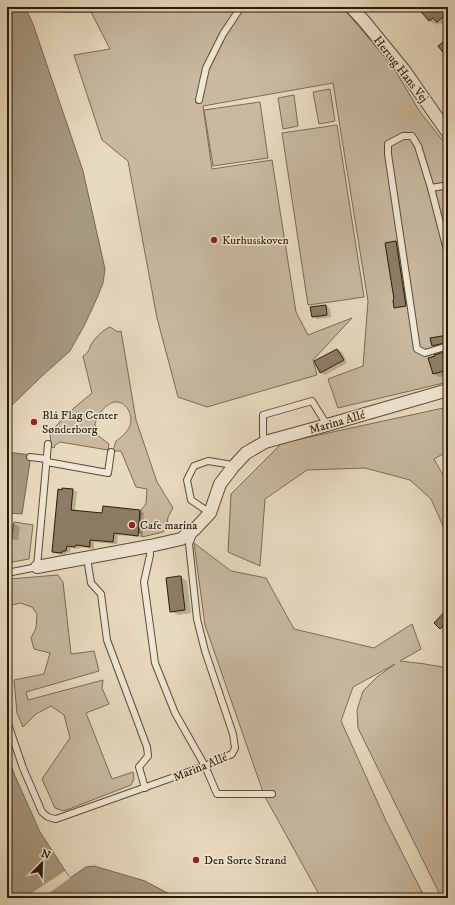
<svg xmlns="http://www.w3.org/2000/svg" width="455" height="905" font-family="'IM FELL DW Pica',serif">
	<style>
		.green { fill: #c8b9a0; stroke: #796953 }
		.water { fill: #a79880; stroke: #75654f }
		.pier { fill: #e8dabf }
		.shadow { fill: #0003 }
		.building { fill: #8d7d66; stroke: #2a1906 }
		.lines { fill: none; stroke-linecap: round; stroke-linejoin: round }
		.service-casing { stroke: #5a4934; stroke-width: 8 }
		.minor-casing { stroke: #5a4934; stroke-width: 14 }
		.service { stroke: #f0e7d5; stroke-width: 6 }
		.minor { stroke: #f0e7d5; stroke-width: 12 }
		.poi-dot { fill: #8f2418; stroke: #f0e7d5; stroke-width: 1.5 }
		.labels { text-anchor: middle; stroke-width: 3; stroke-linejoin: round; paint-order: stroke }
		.street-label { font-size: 12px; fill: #2a1906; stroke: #f0e7d5 }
		.poi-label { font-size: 12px; fill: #2a1906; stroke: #f0e7d5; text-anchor: start }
	</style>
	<rect width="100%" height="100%" fill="#e8dabf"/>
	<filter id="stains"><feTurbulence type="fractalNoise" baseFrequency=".005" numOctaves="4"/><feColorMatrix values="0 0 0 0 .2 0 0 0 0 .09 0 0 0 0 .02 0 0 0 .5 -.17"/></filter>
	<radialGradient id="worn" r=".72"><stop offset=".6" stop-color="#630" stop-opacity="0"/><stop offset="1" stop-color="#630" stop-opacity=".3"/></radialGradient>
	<!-- green -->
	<g class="green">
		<polygon points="59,7 342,7 392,65 420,112 448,147 448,382 338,408 328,379 363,366 368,301 333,83 203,106 212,169 272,160 296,312 308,335 352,318 313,360 317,375 207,407 178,397 157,318 128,161 102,140 74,55 110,49 91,12 62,12"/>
		<polygon points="330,89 335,121 319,124 313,92"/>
		<polygon points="294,95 298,126 283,129 278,98"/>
		<polygon points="260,102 268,158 213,166 204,110"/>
		<polygon points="337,125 364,297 337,301 308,305 282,133"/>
		<path d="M110,327L118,332L121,331L136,420L157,482L173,508L168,517L166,529L163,532L142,537V533L139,532L141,510L146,504L147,489L136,487L121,451H113L116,441C121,438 126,433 129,428C134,419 129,404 118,402C108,400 96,416 95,425C95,428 96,431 96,434L109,444L108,450L60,442L55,445L54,448L51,447L50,432L74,408L92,393L83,356C89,353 89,348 92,343C96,337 103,330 110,327Z"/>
		<polygon points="448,407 448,451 434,459 448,484 448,537 431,499 410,480 365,468 307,470 265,499 260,566 228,552 231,494 282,443"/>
		<polygon points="14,522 33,525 29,559 7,563 7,543 11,543"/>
		<polygon points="194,543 231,571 266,578 294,629 374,648 412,624 421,649 400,661 425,664 448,668 448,898 444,898 441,897 358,728 357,710 363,691 377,677 395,664 353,687 341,721 386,821 425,898 321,898 264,795 205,625"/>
		<polygon points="58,575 63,582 71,654 94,651 99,671 26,692 28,700 103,680 102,688 109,704 86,713 112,779 133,772 134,779 131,785 64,811 55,808 42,779 70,738 64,715 51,706 36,714 23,727 17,713 14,680 44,674 50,653 34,649 31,638 36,628 37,614 32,607 20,603 12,605 7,610 7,583 10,579"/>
	</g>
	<!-- water -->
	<g class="water">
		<polygon points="7,7 25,7 33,24 83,171 105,269 103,283 97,298 85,324 70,351 42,376 7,410"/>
		<polygon points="7,452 31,455 22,514 7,513"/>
		<polygon points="7,754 15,776 40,832 70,878 86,867 94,866 145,881 177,898 7,898"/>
	</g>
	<!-- pier -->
	<polygon class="pier" points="65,871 70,878 42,898 24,898"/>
	<!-- shadow -->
	<g class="shadow">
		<polygon points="418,7 448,7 445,11 448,15 448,23 446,26 440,23 437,25 430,21"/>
		<polygon points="396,242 398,243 407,306 397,308 395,307 395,300 386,244"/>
		<polygon points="326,306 330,308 331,317 317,319 313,316"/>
		<polygon points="446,335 448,335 448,346 439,349 433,345 446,336"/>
		<polygon points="337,350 342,352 347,363 325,375 321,373 315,362"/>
		<polygon points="448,352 448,375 440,377 434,374 430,358"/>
		<polygon points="73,490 77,492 75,511 103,514 104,507 140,511 144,513 142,537 118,535 117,544 94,542 94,549 80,547 79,549 71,548 70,553 67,552 66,555 57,554 53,552"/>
		<polygon points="7,523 13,523 20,527 18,540 8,539 7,547"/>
		<polygon points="181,577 187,581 191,613 178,615 171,611"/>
		<polygon points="448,611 448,627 445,630 441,628"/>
	</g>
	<!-- building -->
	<g class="building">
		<polygon points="417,7 445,7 441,11 445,15 437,22 433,18 429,21"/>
		<polygon points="448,38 448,59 438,46"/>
		<polygon points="396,241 406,306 394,308 393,300 394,299 385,243"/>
		<polygon points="326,305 327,315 312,317 310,307"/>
		<polygon points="448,335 448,342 432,346 430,338"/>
		<polygon points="337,349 344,360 320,373 314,361"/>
		<polygon points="448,351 448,370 433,374 428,358 435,356 434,355"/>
		<polygon points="62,488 73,489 71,510 102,513 103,506 140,510 138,536 114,533 113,542 90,540 90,547 76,545 75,547 67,546 66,551 62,551 62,553 52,552 58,489 62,490"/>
		<polygon points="179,576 181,576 185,610 170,612 166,578"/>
		<polygon points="448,608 448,621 440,629 434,623"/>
	</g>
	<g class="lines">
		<!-- service casing -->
		<g class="service-casing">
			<g id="service">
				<polyline points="199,100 206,68 223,34 241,7"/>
				<polyline points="431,188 443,186 448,189"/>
				<polyline points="448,254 431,188 418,146 412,136 403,136 388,144 388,154 417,349 425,353 448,346"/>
				<polyline points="265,442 263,435 263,415 312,401 327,425"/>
				<polyline points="30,457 47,459"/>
				<polyline points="47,462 108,473 111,452"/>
				<polyline points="210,513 191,500 187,480 194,466 208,461 227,464 233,467"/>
				<polyline points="150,546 150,555 144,582 155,663 175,713 205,766 217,794 272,794"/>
				<polyline points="87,558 91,583 101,594 107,640 147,747 148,756 139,767 145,788"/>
				<polyline points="7,573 37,567 48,444"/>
				<path d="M7,721L23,768L42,812C47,817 49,818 56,819L205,766L232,754L235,748L233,734L205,651L197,619L189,544L194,532"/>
			</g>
		</g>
		<!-- minor casing -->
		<g class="minor-casing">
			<g id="minor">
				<polyline points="351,7 364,21 404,70 448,133"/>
				<polyline points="37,567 150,546 181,539 195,529 210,513 220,484 233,467 246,453 265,442 327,425 448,390"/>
			</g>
		</g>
		<!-- service -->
		<use href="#service" class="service"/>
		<!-- minor -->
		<use href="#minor" class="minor"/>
	</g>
	<!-- markers -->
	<g class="poi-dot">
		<circle cx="214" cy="240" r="4"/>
		<circle cx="34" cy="422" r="4"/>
		<circle cx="132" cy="525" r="4"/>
		<circle cx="196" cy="860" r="4"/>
	</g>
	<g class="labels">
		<!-- street labels -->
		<g class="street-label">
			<text transform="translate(401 69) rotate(52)" y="4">Hertug Hans Vej</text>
			<text transform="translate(337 422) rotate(-16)" y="4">Marina Allé</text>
			<text transform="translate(200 767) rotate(-22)" y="4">Marina Allé</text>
		</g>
		<!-- poi labels -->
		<g class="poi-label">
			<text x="222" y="244">Kurhusskoven</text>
			<text x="42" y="419">Blå Flag Center<tspan x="42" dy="14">Sønderborg</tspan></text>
			<text x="140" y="529">Cafe marina</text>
			<text x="204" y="864">Den Sorte Strand</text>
		</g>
	</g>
	<!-- margin -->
	<rect width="455" height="905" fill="none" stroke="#e8dabf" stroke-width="24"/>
	<rect x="8" y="8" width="439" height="889" fill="none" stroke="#2a1906" stroke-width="2"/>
	<rect x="12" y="12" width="431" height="881" fill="none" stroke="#2a1906"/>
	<!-- north arrow -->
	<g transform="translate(42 863) rotate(23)" stroke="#f0e7d5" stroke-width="3" paint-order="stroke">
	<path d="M0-3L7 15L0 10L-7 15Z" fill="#2a1906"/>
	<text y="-6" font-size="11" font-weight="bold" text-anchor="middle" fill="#2a1906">N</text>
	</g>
	<rect width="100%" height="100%" filter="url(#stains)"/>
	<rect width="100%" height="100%" fill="url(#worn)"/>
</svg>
